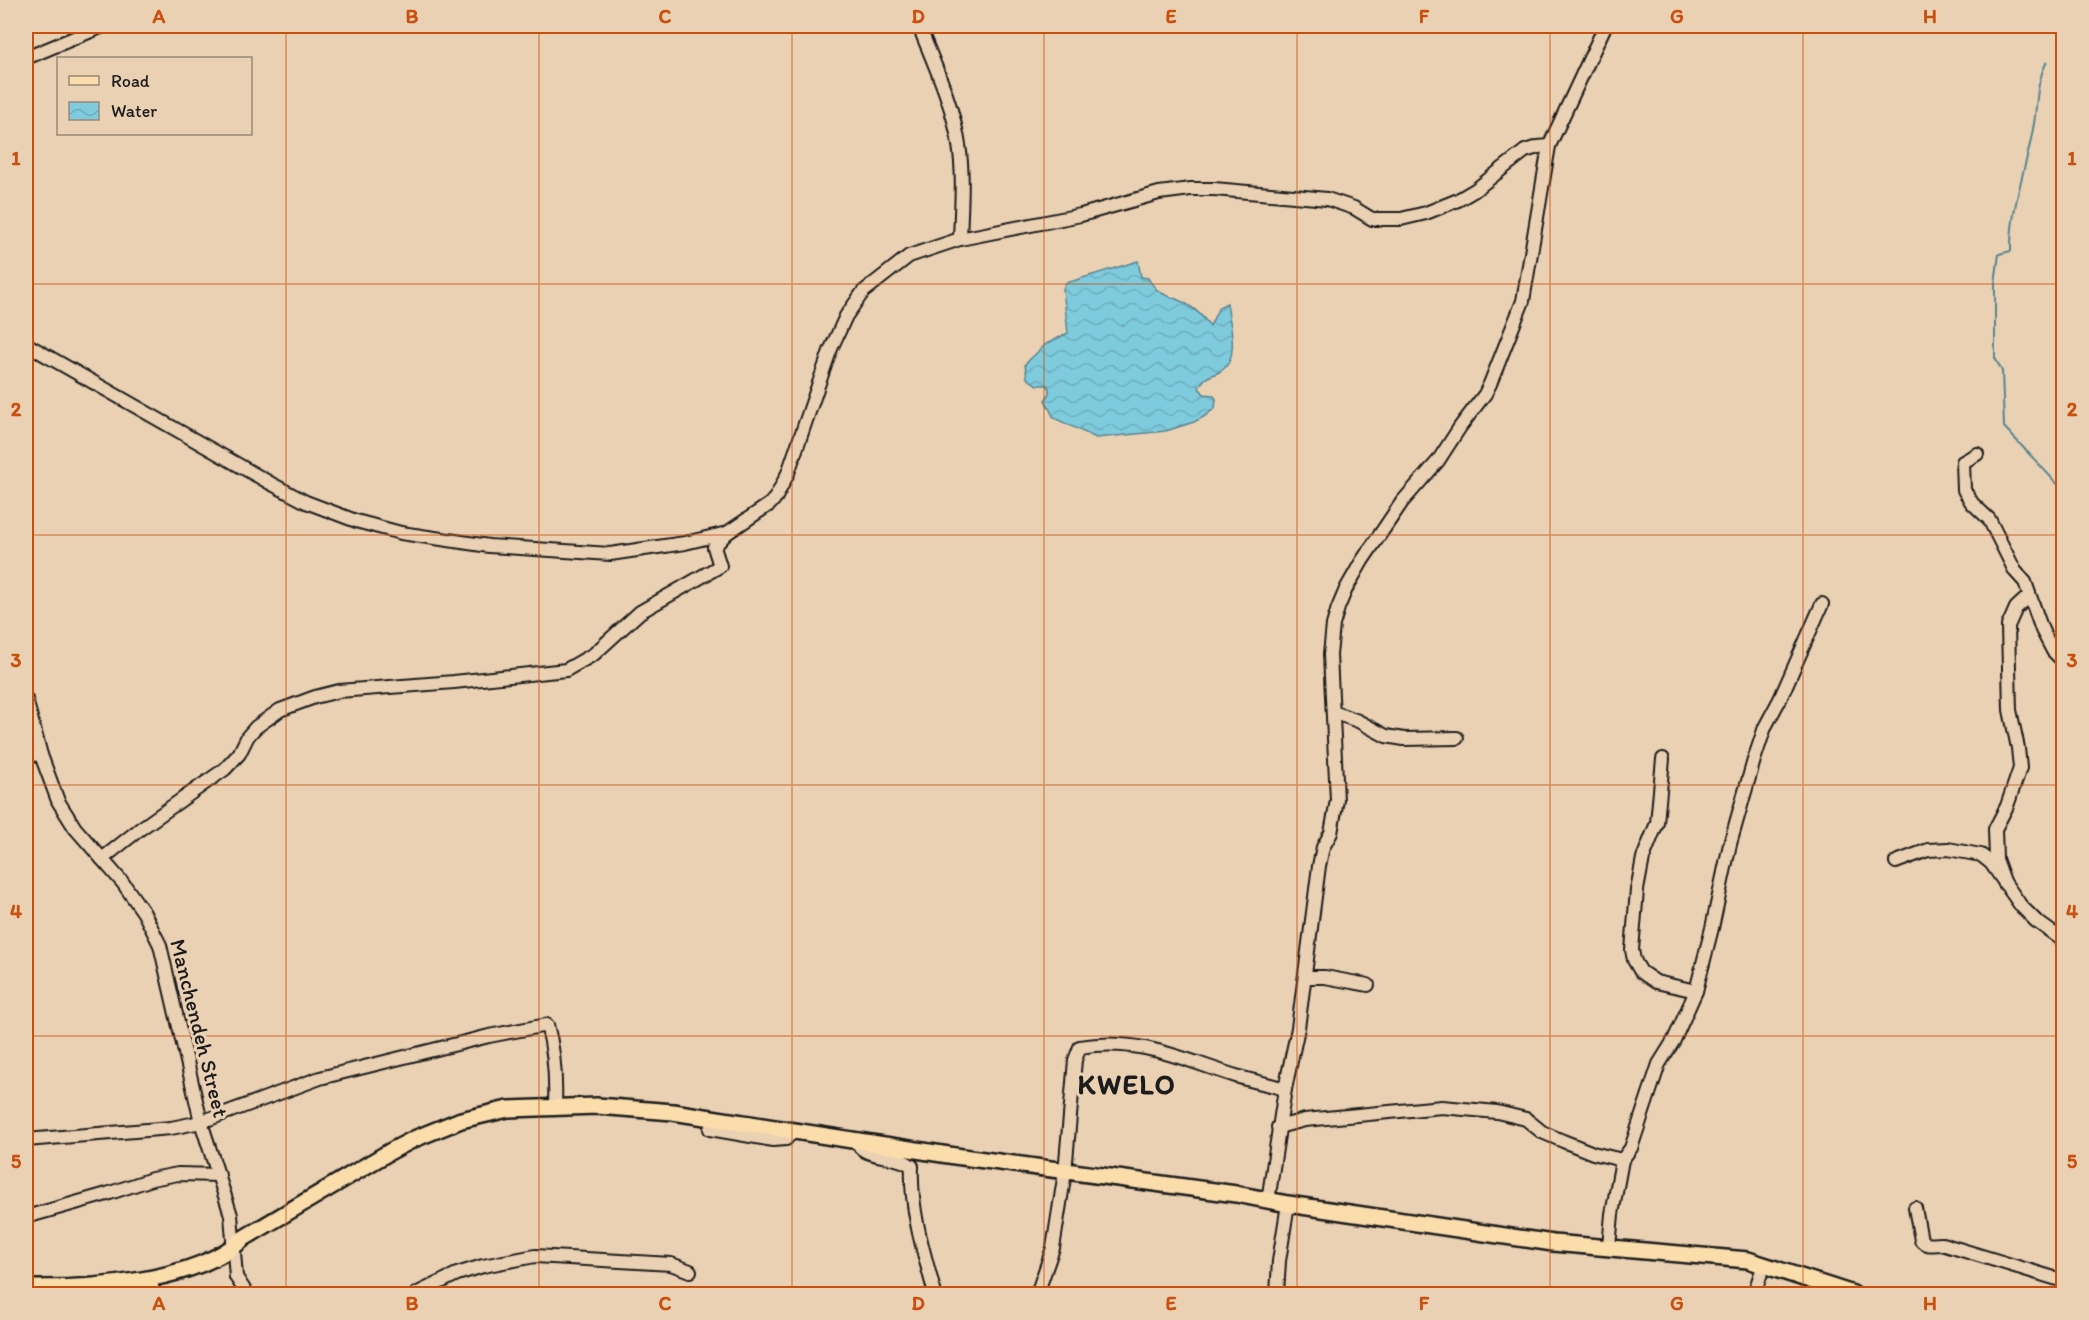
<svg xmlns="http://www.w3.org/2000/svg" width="2089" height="1320" font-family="Itim,sans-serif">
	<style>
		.water { fill: url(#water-waves); stroke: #578590; stroke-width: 1.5 }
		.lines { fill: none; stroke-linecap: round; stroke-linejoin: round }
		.stream { stroke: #578590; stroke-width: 2 }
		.minor-casing { stroke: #1c1c1c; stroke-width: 16 }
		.major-casing { stroke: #1c1c1c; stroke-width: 20 }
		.minor { stroke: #ebd1b3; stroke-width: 12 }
		.major { stroke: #fbddab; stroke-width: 15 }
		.grid { fill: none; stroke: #c9500e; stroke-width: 1.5; stroke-opacity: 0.55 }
		.labels { text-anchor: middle; stroke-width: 6; stroke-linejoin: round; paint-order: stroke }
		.street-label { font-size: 22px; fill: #1c1c1c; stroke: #ebd1b3 }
		.district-label { font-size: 28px; font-weight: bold; letter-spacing: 1.5px; fill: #1c1c1c; stroke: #ebd1b3 }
		.neatline { fill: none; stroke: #c9500e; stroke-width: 2 }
		.grid-label { font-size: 20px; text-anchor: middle; font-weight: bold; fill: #c9500e }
	</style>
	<defs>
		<pattern id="water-waves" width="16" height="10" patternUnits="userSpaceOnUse" patternTransform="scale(1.5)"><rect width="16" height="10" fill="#7ecbdd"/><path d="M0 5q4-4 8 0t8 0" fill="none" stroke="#6caebd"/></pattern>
	</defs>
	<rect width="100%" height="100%" fill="#ebd1b3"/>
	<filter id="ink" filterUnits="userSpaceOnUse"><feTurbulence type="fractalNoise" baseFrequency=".0167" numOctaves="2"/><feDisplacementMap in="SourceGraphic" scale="12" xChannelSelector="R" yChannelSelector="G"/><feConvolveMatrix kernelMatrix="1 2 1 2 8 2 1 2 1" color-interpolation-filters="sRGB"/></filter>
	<g filter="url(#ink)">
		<!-- water -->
		<path class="water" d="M1138,261L1141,277L1148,278C1160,299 1171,294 1188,305C1197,310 1204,318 1210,326L1219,307L1227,303C1229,322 1241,358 1221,371C1209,378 1206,374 1199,388L1204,394L1213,395L1216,399L1215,408L1205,416L1194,422L1166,431L1096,438L1054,418L1045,400C1049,395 1051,391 1047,385H1037L1027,378L1025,364L1046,344L1068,333L1063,289L1066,283Z"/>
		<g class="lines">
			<!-- stream -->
			<path class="stream" d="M2047,61C2035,84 2038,104 2033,129C2026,169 2010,209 2011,251L1999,254L1995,283V358L2002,371L2004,427L2064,491"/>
			<!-- minor casing -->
			<g class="minor-casing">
				<g id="minor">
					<path d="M919,26C934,64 953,104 959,145C964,176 961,208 960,239"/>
					<polyline points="26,58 103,26"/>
					<polyline points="26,344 270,483 306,502 356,521 401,533 489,546 610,554 685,543 727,533 770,504 776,497 788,473 830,351 846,316 863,292 909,256 960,239 1081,215 1159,193 1191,189 1214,189 1327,199 1354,208 1372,219 1401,219 1426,213 1458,200 1475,190 1525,151 1538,147 1549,146"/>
					<polyline points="1977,454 1963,462 1964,490 1972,503 1989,519 2015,571 2025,582 2042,630 2053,651 2064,662"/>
					<polyline points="26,699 41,755 58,801 75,828 123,883 144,913 160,945 201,1122 231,1215 236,1277 247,1294"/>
					<polyline points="1333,712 1358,721 1386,736 1404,739 1457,738"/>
					<polyline points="26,754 41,755"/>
					<polyline points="1663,759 1657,823 1643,858 1637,890 1632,950 1634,960 1641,972 1656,982 1696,991"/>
					<polyline points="102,859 140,829 225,769 239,754 248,736 256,727 280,710 315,697 339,691 454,682 566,670 594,654 640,612 720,566 714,547 727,533"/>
					<polyline points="1896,862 1928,850 1948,849 1981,855 1991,863 2021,906 2036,921 2064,941"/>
					<polyline points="2005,884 1996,859 1995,829 2007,806 2020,768 2018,748 2010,710 2008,626 2016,608 2029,596"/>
					<polyline points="1305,977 1325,977 1368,985"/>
					<polyline points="1278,1127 1305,1120 1442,1107 1497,1112 1526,1119 1542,1132 1563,1141 1593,1153 1622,1160"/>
					<polyline points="710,1129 773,1140 786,1139 793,1131"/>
					<path d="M26,1140L171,1128L201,1122L320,1078L489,1036L547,1025C555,1052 556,1078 555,1106"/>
					<path d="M859,1141L860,1147C872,1159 896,1154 912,1166C910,1210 924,1253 935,1294"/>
					<polyline points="1268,1201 1285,1089 1298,1028 1319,866 1323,847 1331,833 1337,800 1330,655 1333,625 1338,608 1346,589 1362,561 1402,502 1438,461 1460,427 1485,394 1490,384 1523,301 1549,146 1605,26"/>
					<path d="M1915,1208L1921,1240C1927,1247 1934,1244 1942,1244L2064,1281"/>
					<polyline points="26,1217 107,1194 152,1179 178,1174 219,1175"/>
					<polyline points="1609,1247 1612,1214 1622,1160 1631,1148 1659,1064 1674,1040 1696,991 1712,928 1730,844 1754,760 1765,727 1780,699 1822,604"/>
					<polyline points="416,1294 457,1274 483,1266 535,1256 671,1264 690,1271"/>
					<path d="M1037,1294L1053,1248L1065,1172L1075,1060L1080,1047C1138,1037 1182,1059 1236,1076C1252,1081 1268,1084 1285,1089"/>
					<polyline points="1277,1294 1279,1261 1288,1204"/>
					<polyline points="1754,1294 1764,1264"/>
				</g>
			</g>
			<!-- major casing -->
			<g class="major-casing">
				<g id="major">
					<path d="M26,1288C90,1289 195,1283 244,1238L391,1151L414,1139L461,1120L508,1109L597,1106L673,1112L955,1156L1236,1194L1288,1204L1553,1243L1748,1260L1853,1294"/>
					<polyline points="112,1294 151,1288"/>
				</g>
			</g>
			<!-- minor -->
			<use href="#minor" class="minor"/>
			<!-- major -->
			<use href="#major" class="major"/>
		</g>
	</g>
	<!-- grid -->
	<path class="grid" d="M286,26V1294M539,26V1294M792,26V1294M1044,26V1294M1297,26V1294M1550,26V1294M1803,26V1294M26,284H2064M26,535H2064M26,785H2064M26,1036H2064"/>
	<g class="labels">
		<!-- street labels -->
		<g class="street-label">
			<text transform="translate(200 1028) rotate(76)" y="8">Manchendeh Street</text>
		</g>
		<!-- district labels -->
		<g class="district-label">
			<text x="1127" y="1094">KWELO</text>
		</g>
	</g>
	<!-- margin -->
	<rect width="2089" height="1320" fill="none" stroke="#ebd1b3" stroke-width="66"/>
	<!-- legend -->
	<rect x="57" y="57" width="195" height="78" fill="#ebd1b3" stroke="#988977" stroke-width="1.5"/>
	<rect x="69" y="76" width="30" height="9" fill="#fbddab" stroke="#988977" stroke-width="1.5"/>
	<text x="111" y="87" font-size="18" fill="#1c1c1c">Road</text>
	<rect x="69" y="102" width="30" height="18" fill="url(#water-waves)" stroke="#988977" stroke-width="1.5"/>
	<text x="111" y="117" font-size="18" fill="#1c1c1c">Water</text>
	<rect x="33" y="33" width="2023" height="1254" class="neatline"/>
	<g class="grid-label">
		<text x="159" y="23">A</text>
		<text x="412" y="23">B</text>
		<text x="665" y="23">C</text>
		<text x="918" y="23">D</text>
		<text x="1171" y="23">E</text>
		<text x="1424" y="23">F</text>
		<text x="1677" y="23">G</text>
		<text x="1930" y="23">H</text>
		<text x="16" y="165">1</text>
		<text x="2072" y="165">1</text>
		<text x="16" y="416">2</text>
		<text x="2072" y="416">2</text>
		<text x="16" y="667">3</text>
		<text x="2072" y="667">3</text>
		<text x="16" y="918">4</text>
		<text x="2072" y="918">4</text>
		<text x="16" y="1168">5</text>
		<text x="2072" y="1168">5</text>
		<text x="159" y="1310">A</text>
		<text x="412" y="1310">B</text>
		<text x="665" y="1310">C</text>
		<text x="918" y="1310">D</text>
		<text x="1171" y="1310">E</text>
		<text x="1424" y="1310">F</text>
		<text x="1677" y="1310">G</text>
		<text x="1930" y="1310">H</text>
	</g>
</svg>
